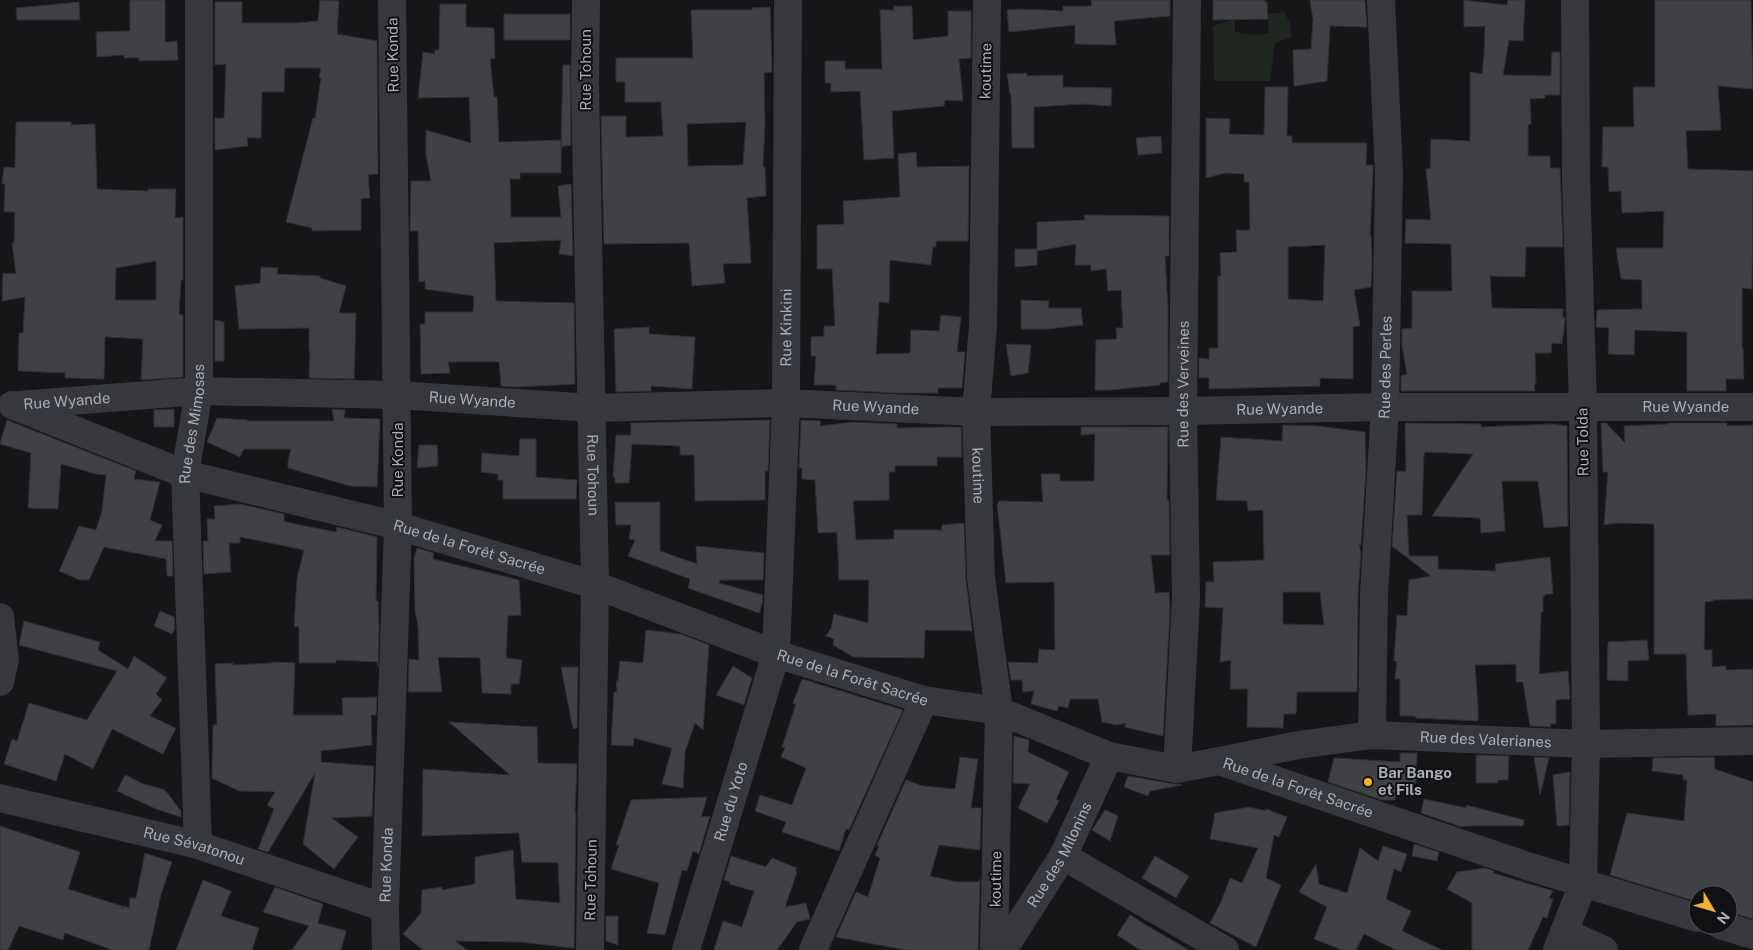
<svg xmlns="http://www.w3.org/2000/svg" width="1753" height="950" font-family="'Public Sans',sans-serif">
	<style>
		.green { fill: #1e261f }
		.building { fill: #404145; stroke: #303034; fill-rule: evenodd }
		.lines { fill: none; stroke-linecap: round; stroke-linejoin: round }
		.minor { stroke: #37383d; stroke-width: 28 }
		.poi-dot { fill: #f2b134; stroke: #111113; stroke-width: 2 }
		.labels { text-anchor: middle; stroke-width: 4; stroke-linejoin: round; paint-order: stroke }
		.street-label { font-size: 15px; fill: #a8adb8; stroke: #111113 }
		.poi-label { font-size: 15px; font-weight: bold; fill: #a8adb8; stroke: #111113; text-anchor: start }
	</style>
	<rect width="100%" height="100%" fill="#161618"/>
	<!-- green -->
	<polygon class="green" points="1284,12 1290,23 1292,37 1275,43 1270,81 1214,81 1213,26 1235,19 1235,32 1254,35 1269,33 1268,14"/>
	<!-- building -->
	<g class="building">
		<polygon points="130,0 165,0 165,42 177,41 178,60 139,61 139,58 124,58 124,55 97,57 96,32 130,31"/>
		<polygon points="320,0 339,1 337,34 377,41 378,174 368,175 370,198 361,199 361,230 312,231 312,228 286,222 313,118 315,119 321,78 319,77 321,68 285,68 284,92 262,92 261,138 247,138 248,146 215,150 215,118 224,118 226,64 215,65 215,2 242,2 242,23 297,23 318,21"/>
		<polygon points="1091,0 1170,0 1170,16 1114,21 1116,45 1075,44 1075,25 1009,32 1007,10 1021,9 1063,11 1063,6 1092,6"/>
		<polygon points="1213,0 1265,0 1265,2 1267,2 1268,19 1213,20"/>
		<polygon points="1310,0 1365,0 1367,27 1330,26 1327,81 1294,86 1293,50 1311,49 1313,20"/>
		<polygon points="1464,0 1507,5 1508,0 1525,0 1523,41 1509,40 1503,75 1551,76 1552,52 1560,52 1560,95 1545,95 1545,98 1530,99 1531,124 1528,125 1528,156 1550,156 1550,168 1560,168 1563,247 1526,247 1525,277 1490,276 1492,308 1563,309 1562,317 1565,317 1565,320 1562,344 1552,343 1551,353 1535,353 1536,384 1534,384 1535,391 1401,391 1401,376 1407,374 1402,346 1402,329 1412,328 1412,291 1452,291 1451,244 1405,243 1406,219 1431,220 1426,169 1430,169 1431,139 1470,141 1470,72 1482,74 1484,55 1485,26 1464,27"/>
		<polygon points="1655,0 1751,0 1753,89 1718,86 1721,130 1686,131 1688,169 1753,171 1752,289 1742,288 1742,348 1743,348 1744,379 1726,379 1726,391 1687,391 1687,332 1635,330 1634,355 1608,354 1609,328 1596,327 1597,310 1642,309 1642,280 1621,279 1616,248 1663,248 1664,211 1622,213 1621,191 1609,192 1608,167 1602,167 1603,127 1634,127 1633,87 1655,87"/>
		<polygon points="79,2 80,20 17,20 16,8"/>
		<polygon points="440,4 466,4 466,27 494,28 495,58 490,59 494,97 497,97 499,142 561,140 561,173 520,173 520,179 510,179 511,217 561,217 558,186 571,184 573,256 559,254 561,240 494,243 496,301 574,303 575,384 516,387 501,386 499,362 448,362 450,373 421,374 420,324 425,324 425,312 473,312 474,296 425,289 425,281 419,282 418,231 410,231 411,181 431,181 426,155 426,130 471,143 469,97 418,98 423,52 435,54 435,50 439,50"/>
		<polygon points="894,6 912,6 913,40 948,36 948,11 971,11 971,58 959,59 963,101 945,100 944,106 892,111 894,158 864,160 860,91 831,92 831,83 825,83 825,61 845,61 845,69 882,69 880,10 894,10"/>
		<path d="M770,7L772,72L764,73L765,123L763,167H765L766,196L747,198L751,263L723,264L725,283L692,286L689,243L604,244L601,116H626V137L663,136L661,102H625V82H616V58H693L691,10H752V8ZM746,122L743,165L688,166L687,124Z"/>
		<rect x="504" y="14" width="66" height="26"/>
		<polygon points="563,65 570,65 571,145 561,147"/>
		<polygon points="1027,73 1027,76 1063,75 1063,87 1112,88 1111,106 1082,104 1034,107 1034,148 1012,148 1011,94 1010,94 1007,74"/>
		<path d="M1265,87H1288L1287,136H1292V143H1367L1366,165H1373V170L1370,236H1371L1372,256L1371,287L1354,290L1360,326L1353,327V379L1320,378V386L1209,389V378H1199V358L1209,359V348H1218V276H1221L1220,253L1237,252L1236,230H1250L1249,182H1244V174L1225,173L1206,178V118L1230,119L1229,134L1264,135ZM1325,245L1323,301L1288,299V247Z"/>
		<path d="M16,122H71V125L95,124L97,189L148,191V189H176L175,218L183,217V280H181L179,314L183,315V377L141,380L143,339L105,337L104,379L65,378V373L18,371L19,333H23L25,297L2,301L3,273L16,274L12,243H14L15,212H4L5,184H2L4,167L15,168ZM156,261V300H115L116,268Z"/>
		<polygon points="1161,136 1162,153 1138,155 1136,138"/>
		<polygon points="916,152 917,167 969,166 968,241 936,241 936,247 933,247 931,265 890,260 889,303 879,302 876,354 910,353 911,330 939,331 941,315 961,317 957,352 965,352 962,388 938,388 938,393 897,393 836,390 836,385 814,385 816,356 811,356 811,337 824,336 824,326 835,326 832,269 817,269 817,225 844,224 843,201 900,197 898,154"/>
		<polygon points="1084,215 1169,216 1169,256 1165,256 1168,308 1168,382 1160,383 1160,385 1110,390 1095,390 1096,340 1117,339 1116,328 1123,328 1121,290 1108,291 1106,269 1091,271 1091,265 1075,265 1076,244 1037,251 1037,222 1085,220"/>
		<polygon points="1015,249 1037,249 1037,265 1015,267"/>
		<polygon points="261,267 278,268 277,274 320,276 320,278 346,286 339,313 356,313 354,379 309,378 310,351 309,351 309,328 239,329 235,286 260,283"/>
		<polygon points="1021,300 1049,301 1048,308 1081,308 1083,325 1048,329 1021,329"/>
		<polygon points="215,320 224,322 224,361 215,361"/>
		<polygon points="649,327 649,334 695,337 692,389 651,386 651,391 616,392 614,329"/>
		<polygon points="1006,344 1031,345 1028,373 1011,376"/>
		<polygon points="174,409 174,427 154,427 154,410"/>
		<polygon points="332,409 345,410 344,418 380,419 377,487 350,486 288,468 288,461 291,449 244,449 240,457 207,442 217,418 247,420 247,421 334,421"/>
		<polygon points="7,420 136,471 134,479 160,482 150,520 162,525 155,541 172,541 173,576 167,576 166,559 104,547 89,580 80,580 59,571 79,526 96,530 102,511 106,475 96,474 61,464 58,509 28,508 31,453 0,444"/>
		<polygon points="770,420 768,471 765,471 765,500 695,501 694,455 680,455 680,446 632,444 629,483 615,483 615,477 613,477 616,435 631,435 631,423"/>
		<polygon points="801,420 821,421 820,426 852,422 897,424 897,428 961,427 962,457 937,457 937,466 895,466 895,472 889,472 889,500 853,501 856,540 894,539 894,530 942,530 942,525 964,523 966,580 972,631 925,630 924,658 853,657 833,645 834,639 826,636 831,628 834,614 868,623 869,580 839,580 837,532 818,533 815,480 802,479 802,468 799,468"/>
		<polygon points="1406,423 1481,424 1481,427 1553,424 1567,426 1568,526 1544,528 1538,481 1502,481 1505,531 1481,533 1480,518 1432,516 1473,454 1425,452 1424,454 1422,515 1407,515 1409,556 1438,556 1438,569 1496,571 1495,564 1550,557 1553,594 1545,594 1545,596 1543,596 1543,612 1541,612 1539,674 1568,671 1570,699 1556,700 1556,724 1550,724 1551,727 1530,726 1523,682 1516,682 1516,664 1475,665 1478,708 1478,721 1416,718 1415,716 1400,716 1400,679 1395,679 1397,661 1394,661 1397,615 1407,616 1409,580 1431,576 1392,546 1397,471 1405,472 1406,470 1405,424"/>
		<polygon points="1601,423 1606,423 1625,443 1624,426 1668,424 1668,423 1727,423 1727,426 1753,425 1753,599 1713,600 1713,601 1705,602 1704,650 1712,650 1712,667 1726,666 1726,670 1753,669 1753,725 1716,726 1716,714 1688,715 1686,654 1654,654 1654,524 1616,523 1604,525 1608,472 1603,472"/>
		<path d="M1283,425L1317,426L1365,432L1366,470L1361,545H1359L1361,553L1358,594L1357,692H1297L1296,714H1284L1283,728L1247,727L1248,689H1230L1231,660L1220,662L1223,608L1205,607L1206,582H1214L1213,562L1264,560L1263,510L1248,511L1247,501L1216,500L1221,437L1282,441ZM1283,592H1320L1324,625L1283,624Z"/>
		<polygon points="1081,427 1168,427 1167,500 1169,501 1170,555 1151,555 1155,593 1169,592 1170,612 1163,736 1125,727 1126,723 1117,725 1102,722 1098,699 1070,699 1068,708 1059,706 1057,711 1031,704 1034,691 1023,692 1022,680 1011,680 1008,662 1038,663 1039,649 1055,650 1054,582 1006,583 997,504 998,504 999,501 1043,502 1041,474 1060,474 1060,481 1094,481 1095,434 1081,435"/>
		<polygon points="520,439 536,439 536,477 577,480 576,499 503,499 503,480 498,480 498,474 481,472 482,453 519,456"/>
		<polygon points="419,445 437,445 438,466 417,468"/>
		<polygon points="615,502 660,502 660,551 697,564 696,546 764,553 763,580 720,580 719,583 763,595 762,604 759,613 688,588 690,579 628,556 635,540 629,539 631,525 616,525"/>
		<polygon points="240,504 284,514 284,521 295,524 336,532 337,527 377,537 376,601 378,601 379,627 378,667 377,662 336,660 336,663 299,663 299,627 294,626 297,578 304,550 240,537 240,543 229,543 231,572 204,574 203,541 208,541 207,519 215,519 214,506"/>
		<polygon points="417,548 434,553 433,559 519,580 521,615 508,616 506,658 522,660 519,684 511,684 511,694 482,693 480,658 438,657 442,692 408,692 409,659 419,660 418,626 415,611 414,558"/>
		<polygon points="160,611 174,617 175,628 172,634 154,626"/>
		<polygon points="24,621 100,642 98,650 128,669 134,656 167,678 156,694 162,700 150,716 176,728 163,754 112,729 93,769 65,754 56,781 4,764 12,739 17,741 29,703 87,720 117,671 19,645"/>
		<polygon points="646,630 681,634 709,645 703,730 695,723 685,752 683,788 662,784 672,748 634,738 633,746 611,745 614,692 617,692 616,681 618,681 620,661 643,663"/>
		<polygon points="1647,640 1649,660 1628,661 1628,681 1607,680 1608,642"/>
		<polygon points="272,662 295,663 293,715 343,715 342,698 377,697 376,715 371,715 372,745 321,751 321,762 374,766 372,816 332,818 358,837 334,869 303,844 315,773 268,852 258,849 274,809 267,805 275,792 239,791 212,778 213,725 217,725 215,664 233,663 233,665 272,663"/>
		<polygon points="733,666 752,678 744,705 716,695"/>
		<polygon points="561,667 578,667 577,728 573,729"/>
		<polygon points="802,679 903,710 849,830 846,829 839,851 782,832 786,822 755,811 760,795 792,805 806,768 781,757 785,748 782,747 796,704 793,703"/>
		<polygon points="449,722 537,727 538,763 577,764 575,813 576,813 574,948 519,942 455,941 467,950 423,950 403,934 421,913 422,890 442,887 442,890 475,884 475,857 513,850 516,899 560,903 558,863 522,862 519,833 422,836 423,769 510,775"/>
		<polygon points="1014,736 1029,740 1028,752 1069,772 1056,799 1059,801 1047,823 1018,808 1030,784 1013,783"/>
		<polygon points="1400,753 1417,753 1416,783 1397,783 1395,800 1382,800 1328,782 1334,758 1400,762"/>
		<polygon points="1476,755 1509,756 1508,780 1498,780 1498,783 1476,783"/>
		<polygon points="960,757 978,759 971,808 981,808 980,850 939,845 930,876 957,882 978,882 980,879 978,950 906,950 836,937 856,892 868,897 880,858 875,855 879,846 877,845 906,780 922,786 955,789"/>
		<polygon points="1534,757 1549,758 1540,795"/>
		<polygon points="1714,757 1715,769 1753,782 1753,919 1728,911 1728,895 1698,895 1698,902 1610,875 1627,813 1684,821 1687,780 1683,780 1683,775 1652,771 1653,758"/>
		<polygon points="1570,772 1569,825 1557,826 1553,775"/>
		<polygon points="125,775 144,784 165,790 181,811 181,817 156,809 117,791"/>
		<polygon points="1128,776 1174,784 1182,785 1150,791 1148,796 1124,787"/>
		<polygon points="707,797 701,817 710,816 699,854 693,851 687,871 682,870 665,935 647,933 659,883 611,869 619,845 616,845 631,800"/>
		<polygon points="1424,799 1466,808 1466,805 1524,820 1523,826 1463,826 1462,827 1421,813"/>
		<polygon points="1249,807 1266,811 1266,809 1287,817 1279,837 1274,835 1266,878 1281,885 1256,947 1210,923 1221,902 1230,878 1242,883 1258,848 1210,839 1215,813"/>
		<polygon points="1105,810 1118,816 1110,841 1092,830"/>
		<polygon points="0,826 80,852 68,889 122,906 122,909 123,906 129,908 130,898 136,898 145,853 172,862 161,894 149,950 110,950 110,949 65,933 63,940 19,926 8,950 0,950"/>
		<polygon points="1414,844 1439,852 1437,861 1412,856"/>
		<polygon points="1383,846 1407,854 1401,872 1394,869 1386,899 1411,911 1402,931 1442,950 1396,950 1364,934 1356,950 1342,950 1314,939 1327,907 1299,892 1316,864 1319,884 1347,893 1360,848 1378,861"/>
		<polygon points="731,856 766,867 772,858 797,868 795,871 797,872 785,907 806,903 810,919 797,922 777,950 714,950 723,921 742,927 754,891 729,884 730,882 724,880"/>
		<polygon points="1155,856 1189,876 1176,898 1142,878"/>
		<polygon points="1485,868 1494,871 1493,873 1553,891 1549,898 1553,899 1547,918 1543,917 1528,950 1472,950 1472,903 1447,889 1457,872"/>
		<polygon points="203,880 231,891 221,916 259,928 252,950 176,950"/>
		<polygon points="275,887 323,904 318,923 346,931 341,950 292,950 309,926 263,912"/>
		<polygon points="1130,915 1151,928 1189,950 1140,950 1117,935"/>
		<polygon points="606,916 618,916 618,945 606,941"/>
	</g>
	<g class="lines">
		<!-- minor -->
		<g class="minor">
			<path id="s1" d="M586,0L585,84L595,585L590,950"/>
			<path id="s2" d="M987,0L983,325L976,412L981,578L999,711L994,950"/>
			<path id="s3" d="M12,405L185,474L398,526L595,585L776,654L924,700L999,711L1109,756L1177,769L1219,761L1527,866L1698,918"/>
			<path id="s4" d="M19,405L199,391L397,395L592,408L786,403L976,412L1183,411L1385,407H1753"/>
			<polyline points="0,617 5,660 0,682"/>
			<path id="s5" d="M1372,735L1374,594L1385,407L1389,174L1381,0"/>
			<path id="s6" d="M1220,761L1298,745L1372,735L1586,744L1753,741"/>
			<path id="s7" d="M1177,769L1186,599L1183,411L1187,0"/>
			<path id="s8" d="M0,798L198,845L385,908"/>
			<path id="s9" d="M198,845L185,474L199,391V0"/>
			<polyline points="1063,856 1225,950"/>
			<polyline points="1720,925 1753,935"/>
			<polyline points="1564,932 1604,950"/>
			<path id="s10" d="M386,950L385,908L398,526L392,0"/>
			<path id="s11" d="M686,950L776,654L786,403L788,0"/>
			<polyline points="813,950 924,700"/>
			<path id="s12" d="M1003,950L1063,856L1109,756"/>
			<polyline points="1557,950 1583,884 1586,744 1583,406 1576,176 1575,0"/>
		</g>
	</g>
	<!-- markers -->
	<circle class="poi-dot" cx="1368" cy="782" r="5"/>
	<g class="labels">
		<!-- street labels -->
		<g class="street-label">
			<text transform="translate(393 55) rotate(-91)" y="5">Rue Konda</text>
			<text transform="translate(586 70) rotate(-90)" y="5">Rue Tohoun</text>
			<text transform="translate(986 71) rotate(-89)" y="5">koutime</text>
			<text dy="5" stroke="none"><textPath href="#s11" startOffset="636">Rue Kinkini</textPath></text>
			<text dy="5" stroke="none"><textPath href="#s5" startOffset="368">Rue des Perles</textPath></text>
			<text dy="5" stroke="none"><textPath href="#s7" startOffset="385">Rue des Verveines</textPath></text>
			<text dy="5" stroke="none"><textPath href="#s4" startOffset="454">Rue Wyande</textPath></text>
			<text dy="5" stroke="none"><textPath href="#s4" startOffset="48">Rue Wyande</textPath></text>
			<text dy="5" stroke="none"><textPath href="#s4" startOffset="1668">Rue Wyande</textPath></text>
			<text dy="5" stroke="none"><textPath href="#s4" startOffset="858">Rue Wyande</textPath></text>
			<text dy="5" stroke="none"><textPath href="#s4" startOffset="1262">Rue Wyande</textPath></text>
			<text dy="5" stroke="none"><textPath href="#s9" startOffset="422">Rue des Mimosas</textPath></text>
			<text transform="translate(1583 442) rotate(-91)" y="5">Rue Tolda</text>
			<text transform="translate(398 460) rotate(-90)" y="5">Rue Konda</text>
			<text dy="5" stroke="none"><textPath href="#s1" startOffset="475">Rue Tohoun</textPath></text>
			<text dy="5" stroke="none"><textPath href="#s2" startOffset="476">koutime</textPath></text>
			<text dy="5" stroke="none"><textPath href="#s3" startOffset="480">Rue de la Forêt Sacrée</textPath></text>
			<text dy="5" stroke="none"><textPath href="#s3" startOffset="885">Rue de la Forêt Sacrée</textPath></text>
			<text dy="5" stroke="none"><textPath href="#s6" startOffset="268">Rue des Valerianes</textPath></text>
			<text dy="5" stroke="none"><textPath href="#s3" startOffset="1350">Rue de la Forêt Sacrée</textPath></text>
			<text dy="5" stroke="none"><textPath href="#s11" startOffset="155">Rue du Yoto</textPath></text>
			<text dy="5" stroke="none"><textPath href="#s8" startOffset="200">Rue Sévatonou</textPath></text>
			<text dy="5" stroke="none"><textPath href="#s12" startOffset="111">Rue des Milonins</textPath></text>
			<text dy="5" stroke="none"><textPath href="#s10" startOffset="85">Rue Konda</textPath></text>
			<text transform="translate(996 879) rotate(-89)" y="5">koutime</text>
			<text transform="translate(591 880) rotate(-89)" y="5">Rue Tohoun</text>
		</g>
		<!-- poi labels -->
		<g class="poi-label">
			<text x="1378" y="778">Bar Bango<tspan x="1378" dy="17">et Fils</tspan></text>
		</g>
	</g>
	<!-- north arrow -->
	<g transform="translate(1713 910) rotate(128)"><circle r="24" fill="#111113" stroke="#4d4f55"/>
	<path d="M0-4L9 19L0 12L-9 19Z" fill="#f2b134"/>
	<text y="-8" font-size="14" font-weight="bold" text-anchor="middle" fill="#a8adb8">N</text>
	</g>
</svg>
